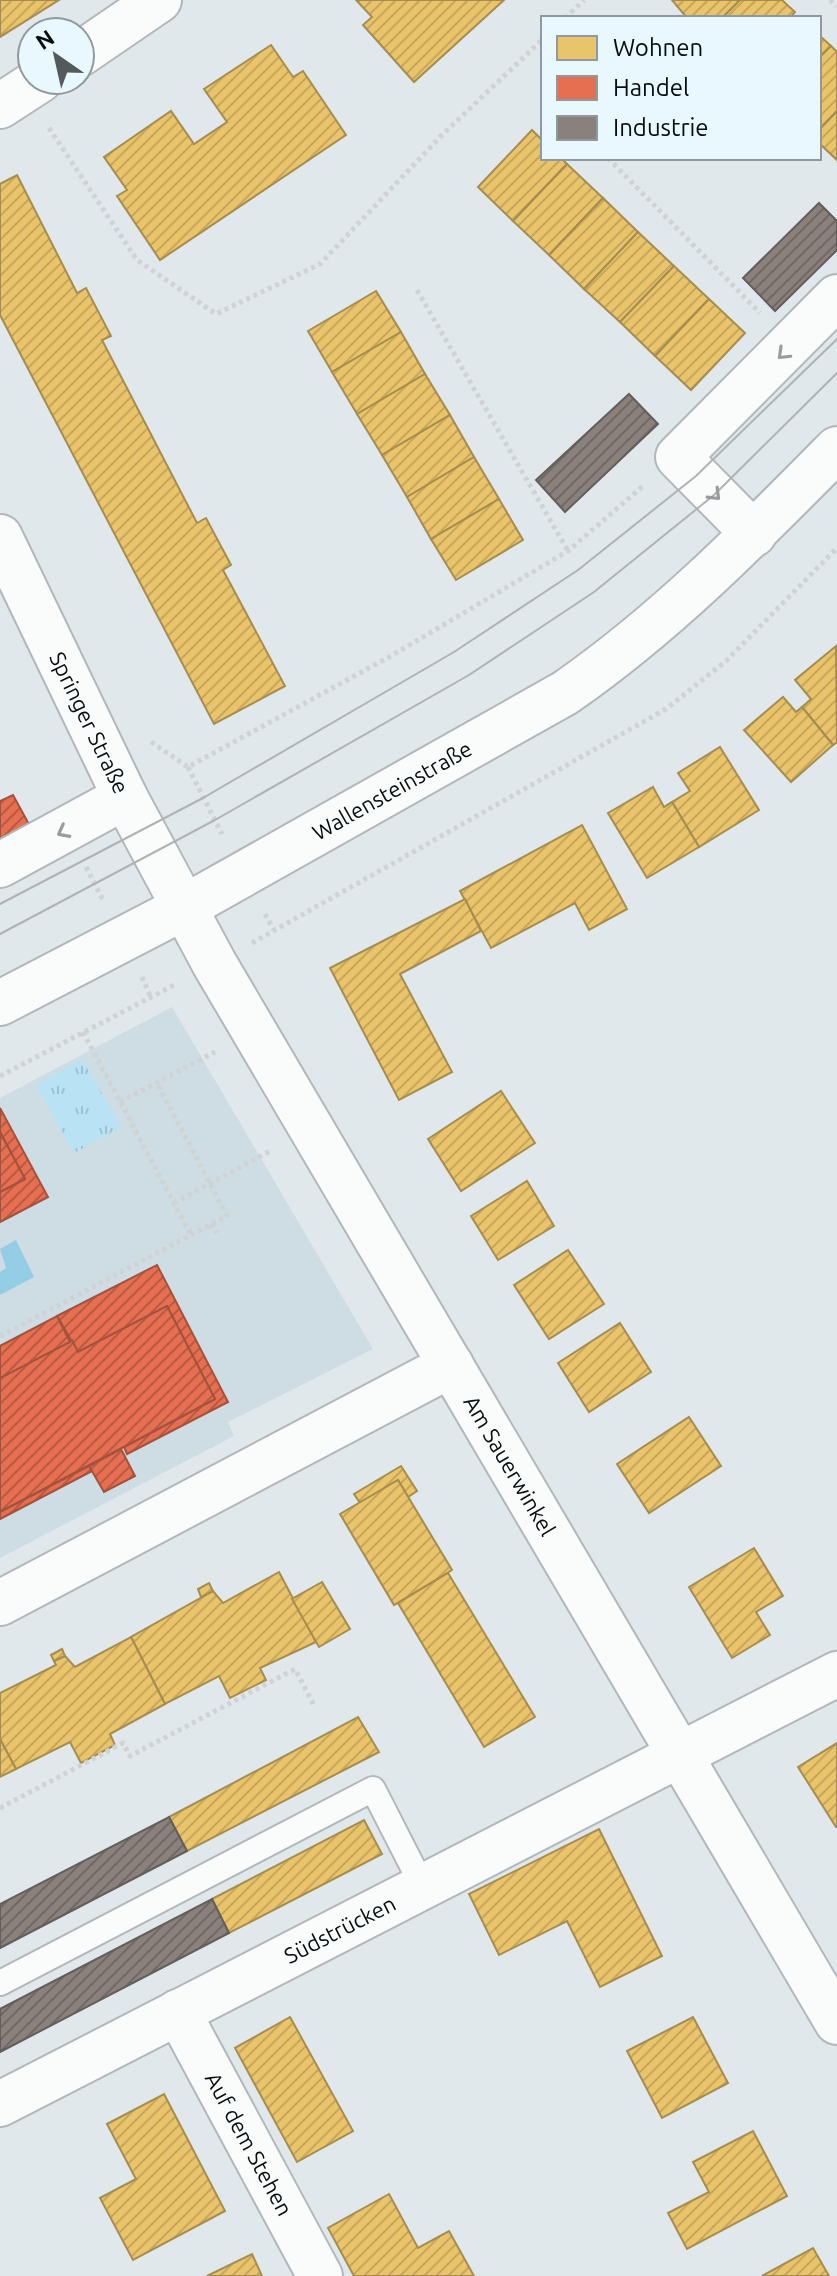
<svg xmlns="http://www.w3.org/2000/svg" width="837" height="2276" font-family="Ubuntu,sans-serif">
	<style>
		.built { fill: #cedce4 }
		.grass { fill: url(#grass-tufts) }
		.water { fill: #94cde6 }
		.homes { fill: url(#homes-hatch); stroke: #a68d4f; stroke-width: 2 }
		.shops { fill: url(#shops-hatch); stroke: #a4523d; stroke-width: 2 }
		.industry { fill: url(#industry-hatch); stroke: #635e5b; stroke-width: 2 }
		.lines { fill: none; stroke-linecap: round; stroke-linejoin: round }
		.lane-casing { stroke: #b1b7ba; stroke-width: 28 }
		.street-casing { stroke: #b1b7ba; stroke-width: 48 }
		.secondary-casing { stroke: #b1b7ba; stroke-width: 48 }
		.path { stroke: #d0d2d3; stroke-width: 5; stroke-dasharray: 4 4; stroke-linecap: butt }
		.lane { stroke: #fafcfc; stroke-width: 24 }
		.street { stroke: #fafcfc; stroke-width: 44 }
		.secondary { stroke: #fafcfc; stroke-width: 44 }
		.tram { stroke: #b0b2b4; stroke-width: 2 }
		.oneway { stroke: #999c9d }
		.labels { text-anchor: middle; stroke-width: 8; stroke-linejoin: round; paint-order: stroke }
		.street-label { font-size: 22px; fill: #080d0f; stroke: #e9f7fe }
	</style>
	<defs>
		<pattern id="grass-tufts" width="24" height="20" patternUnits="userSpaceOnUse" patternTransform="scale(2)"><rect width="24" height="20" fill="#bae2f5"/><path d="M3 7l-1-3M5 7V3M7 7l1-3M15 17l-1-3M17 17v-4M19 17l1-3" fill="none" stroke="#9ec1d1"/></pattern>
		<pattern id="homes-hatch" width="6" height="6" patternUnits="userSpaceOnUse" patternTransform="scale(2)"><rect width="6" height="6" fill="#e9c46a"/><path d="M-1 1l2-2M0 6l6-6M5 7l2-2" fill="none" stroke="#c6a75b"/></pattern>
		<pattern id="shops-hatch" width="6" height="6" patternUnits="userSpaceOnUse" patternTransform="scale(2)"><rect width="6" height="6" fill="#e76f51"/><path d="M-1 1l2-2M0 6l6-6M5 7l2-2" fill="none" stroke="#b95a42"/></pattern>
		<pattern id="industry-hatch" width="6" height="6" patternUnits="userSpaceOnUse" patternTransform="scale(2)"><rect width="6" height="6" fill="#8a817c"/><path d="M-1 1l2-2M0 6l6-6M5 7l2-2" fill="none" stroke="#6f6864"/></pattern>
	</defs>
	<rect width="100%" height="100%" fill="#e0e8ec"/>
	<!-- built -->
	<polygon class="built" points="172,1007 373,1349 228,1422 234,1436 0,1558 0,1098"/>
	<!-- grass -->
	<polygon class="grass" points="82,1059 121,1127 74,1153 36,1085"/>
	<!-- water -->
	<polygon class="water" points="16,1240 34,1277 0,1295 0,1272 6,1268 0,1249"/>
	<!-- homes -->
	<g class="homes">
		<polygon points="0,0 59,0 0,37"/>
		<polygon points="356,0 504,0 414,82 363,25 372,17"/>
		<polygon points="672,0 740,0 722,18 687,18"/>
		<polygon points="740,0 782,0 795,12 790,18 722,18"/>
		<polygon points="819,35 831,46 819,58"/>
		<polygon points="271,45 293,77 303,71 346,135 160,260 117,196 127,190 104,157 171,111 194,144 227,122 204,89"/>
		<polygon points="831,46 837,52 837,111 819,130 819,58"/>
		<polygon points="837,111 837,160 819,143 819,130"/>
		<polygon points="532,130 543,141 543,158 561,158 567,164 513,221 478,187"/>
		<polygon points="567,164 603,198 549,255 513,221"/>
		<polygon points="17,175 77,293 86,288 111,336 102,340 197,523 206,518 231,565 223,570 285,686 214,724 0,315 0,184"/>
		<polygon points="603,198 638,232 584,289 549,255"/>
		<polygon points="638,232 674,266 620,322 584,289"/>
		<polygon points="674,266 709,299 655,356 620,322"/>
		<polygon points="376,291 401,332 332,372 308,331"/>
		<polygon points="709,299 745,333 691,390 655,356"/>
		<polygon points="401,332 425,374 357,414 332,372"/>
		<polygon points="425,374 450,415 382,455 357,414"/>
		<polygon points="450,415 474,457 407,497 382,455"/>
		<polygon points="474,457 499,499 431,539 407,497"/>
		<polygon points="499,499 523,540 456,580 431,539"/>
		<polygon points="836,646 837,742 833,745 802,707 811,699 795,680"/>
		<polygon points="783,697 796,712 802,707 833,745 791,782 744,730"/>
		<polygon points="720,747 759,810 699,847 672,802 690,791 678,773"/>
		<polygon points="653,787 664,807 672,802 699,847 647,878 608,813"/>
		<polygon points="582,825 627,909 589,930 575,903 491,948 460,891"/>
		<polygon points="465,899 481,931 400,974 452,1072 399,1100 330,968"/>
		<polygon points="501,1091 535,1143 461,1191 428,1139"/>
		<polygon points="527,1181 554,1226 498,1260 471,1216"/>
		<polygon points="568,1250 604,1304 549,1339 514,1285"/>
		<polygon points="620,1323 651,1372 589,1412 558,1363"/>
		<polygon points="689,1417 721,1466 649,1513 617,1464"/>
		<polygon points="401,1466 417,1491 408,1497 398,1480 360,1503 354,1494"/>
		<polygon points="398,1480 452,1570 394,1605 340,1514"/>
		<polygon points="754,1548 783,1596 756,1612 770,1635 732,1658 689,1587"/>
		<polygon points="279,1572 316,1642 260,1668 266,1680 230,1698 219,1676 165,1704 131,1637 213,1591 223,1603"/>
		<polygon points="448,1573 535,1717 484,1747 398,1603"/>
		<polygon points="322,1582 350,1629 319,1647 292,1599"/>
		<polygon points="209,1583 213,1591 201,1597 198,1589"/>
		<polygon points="131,1637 165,1704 110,1734 115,1745 81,1763 70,1742 16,1769 0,1739 0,1693 56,1665 54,1661 65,1656 75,1667"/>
		<polygon points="62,1649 65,1656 54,1661 51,1655"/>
		<polygon points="358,1717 379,1752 187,1851 169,1817"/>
		<polygon points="0,1739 16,1769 0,1777"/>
		<polygon points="837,1743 837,1827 836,1827 798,1767"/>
		<polygon points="364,1820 382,1854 229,1933 212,1899"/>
		<polygon points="599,1829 662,1956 600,1987 567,1921 499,1955 469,1894"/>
		<polygon points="290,2017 353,2131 297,2162 235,2048"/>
		<polygon points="693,2017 728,2083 662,2118 627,2051"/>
		<polygon points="164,2094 225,2211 133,2260 100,2198 136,2179 107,2124"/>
		<polygon points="753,2131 787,2196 687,2249 668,2213 709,2192 693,2162"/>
		<polygon points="389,2194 418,2248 449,2231 474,2276 354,2276 328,2228"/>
		<polygon points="813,2248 829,2276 762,2276"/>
		<polygon points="252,2254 262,2276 207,2276"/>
	</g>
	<!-- shops -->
	<g class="shops">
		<polygon points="13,795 31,828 0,844 0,801"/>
		<polygon points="0,1108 48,1197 0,1222 0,1192 25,1179 0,1132"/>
		<polygon points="0,1132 25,1179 0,1192"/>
		<polygon points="157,1265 228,1402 127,1454 124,1447 215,1399 167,1306 78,1352 57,1316"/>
		<polygon points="167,1306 215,1399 0,1512 0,1378 72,1340 78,1352"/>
		<polygon points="57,1316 70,1342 0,1378 0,1346"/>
		<polygon points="121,1449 135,1476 104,1492 89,1466"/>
		<polygon points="89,1466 92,1471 0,1519 0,1512"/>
	</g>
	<!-- industry -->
	<g class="industry">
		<polygon points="819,203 837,221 837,250 775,311 743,278"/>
		<polygon points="629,394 658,424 565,512 536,480"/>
		<polygon points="169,1817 187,1851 0,1948 0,1904"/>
		<polygon points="212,1899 229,1933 0,2052 0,2009"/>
	</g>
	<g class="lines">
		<!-- lane casing -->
		<g class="lane-casing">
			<polyline id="lane" points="0,1983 373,1789 422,1885"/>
		</g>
		<!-- street casing -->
		<g class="street-casing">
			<g id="street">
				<polyline points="80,54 159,0"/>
				<polyline points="0,106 40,80"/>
				<polyline points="754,534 678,457 837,297"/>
				<path id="s1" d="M0,537L125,797L214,963L837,2022"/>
				<polyline points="0,865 125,797"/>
				<polyline points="0,1603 451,1365"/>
				<path id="s2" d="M178,2012L320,2276"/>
				<path id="s3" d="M0,2104L837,1674"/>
			</g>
		</g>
		<!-- secondary casing -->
		<g class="secondary-casing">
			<g id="secondary">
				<path id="s4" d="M0,1003L183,908L565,693C666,623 751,536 837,449"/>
			</g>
		</g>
		<!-- path -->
		<g class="path">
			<polyline points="830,0 837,6"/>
			<polyline points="565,18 584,0"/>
			<polyline points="49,128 137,260 216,314 320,264 441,136 543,39"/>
			<polyline points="608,158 760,313"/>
			<polyline points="417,290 568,551"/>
			<polyline points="151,742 188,767 391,656 568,551 643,486"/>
			<polyline points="188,767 222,834"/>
			<polyline points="86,867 103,900"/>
			<polyline points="265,914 274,930"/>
			<polyline points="252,943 666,709 726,661 837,548"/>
			<polyline points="142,977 151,998"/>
			<polyline points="83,1032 191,1235"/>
			<polyline points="0,1076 176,984"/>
			<polyline points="120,1102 215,1052"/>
			<polyline points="174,1203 272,1150"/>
			<polyline points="211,1224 217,1233"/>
			<polyline points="0,1336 227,1216 157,1083"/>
			<polyline points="0,1808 123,1743 130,1756 295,1669 314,1705"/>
		</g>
		<!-- lane -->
		<use href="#lane" class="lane"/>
		<!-- street -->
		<use href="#street" class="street"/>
		<!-- secondary -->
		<use href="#secondary" class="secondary"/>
		<!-- tram -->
		<g class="tram">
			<polyline points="0,904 203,798 454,652 578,570 696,476 837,339"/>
			<polyline points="0,934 215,820 469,675 594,592 714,495 837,373"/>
		</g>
	</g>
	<!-- one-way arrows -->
	<defs><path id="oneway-chevron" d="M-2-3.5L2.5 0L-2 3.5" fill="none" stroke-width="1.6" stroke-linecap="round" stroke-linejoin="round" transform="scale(2)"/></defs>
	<g class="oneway">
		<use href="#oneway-chevron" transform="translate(783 354) rotate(136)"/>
		<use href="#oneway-chevron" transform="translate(715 495) rotate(45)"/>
		<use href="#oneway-chevron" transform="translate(63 832) rotate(152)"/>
	</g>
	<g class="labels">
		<!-- street labels -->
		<g class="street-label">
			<text dy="8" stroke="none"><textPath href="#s1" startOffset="206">Springer Straße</textPath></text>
			<text dy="8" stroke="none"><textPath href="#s4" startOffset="446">Wallensteinstraße</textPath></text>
			<text dy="8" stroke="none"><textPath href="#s1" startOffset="1060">Am Sauerwinkel</textPath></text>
			<text dy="8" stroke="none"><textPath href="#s3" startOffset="382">Südstrücken</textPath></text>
			<text dy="8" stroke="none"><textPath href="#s2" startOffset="150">Auf dem Stehen</textPath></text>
		</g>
	</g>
	<!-- legend -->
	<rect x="541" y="16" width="280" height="144" fill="#e9f7fe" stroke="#8f999e" stroke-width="2"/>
	<rect x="557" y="36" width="40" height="24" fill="#e9c46a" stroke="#8f999e" stroke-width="2"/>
	<text x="613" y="56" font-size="24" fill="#080d0f">Wohnen</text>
	<rect x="557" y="76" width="40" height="24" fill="#e76f51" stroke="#8f999e" stroke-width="2"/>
	<text x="613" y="96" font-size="24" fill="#080d0f">Handel</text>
	<rect x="557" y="116" width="40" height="24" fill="#8a817c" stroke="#8f999e" stroke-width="2"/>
	<text x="613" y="136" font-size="24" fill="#080d0f">Industrie</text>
	<!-- north arrow -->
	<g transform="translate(56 56) rotate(326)"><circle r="38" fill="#e9f7fe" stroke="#8f999e" stroke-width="2"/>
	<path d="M0-6L14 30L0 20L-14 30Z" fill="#545a5c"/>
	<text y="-12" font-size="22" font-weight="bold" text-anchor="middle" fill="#080d0f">N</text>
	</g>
</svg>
